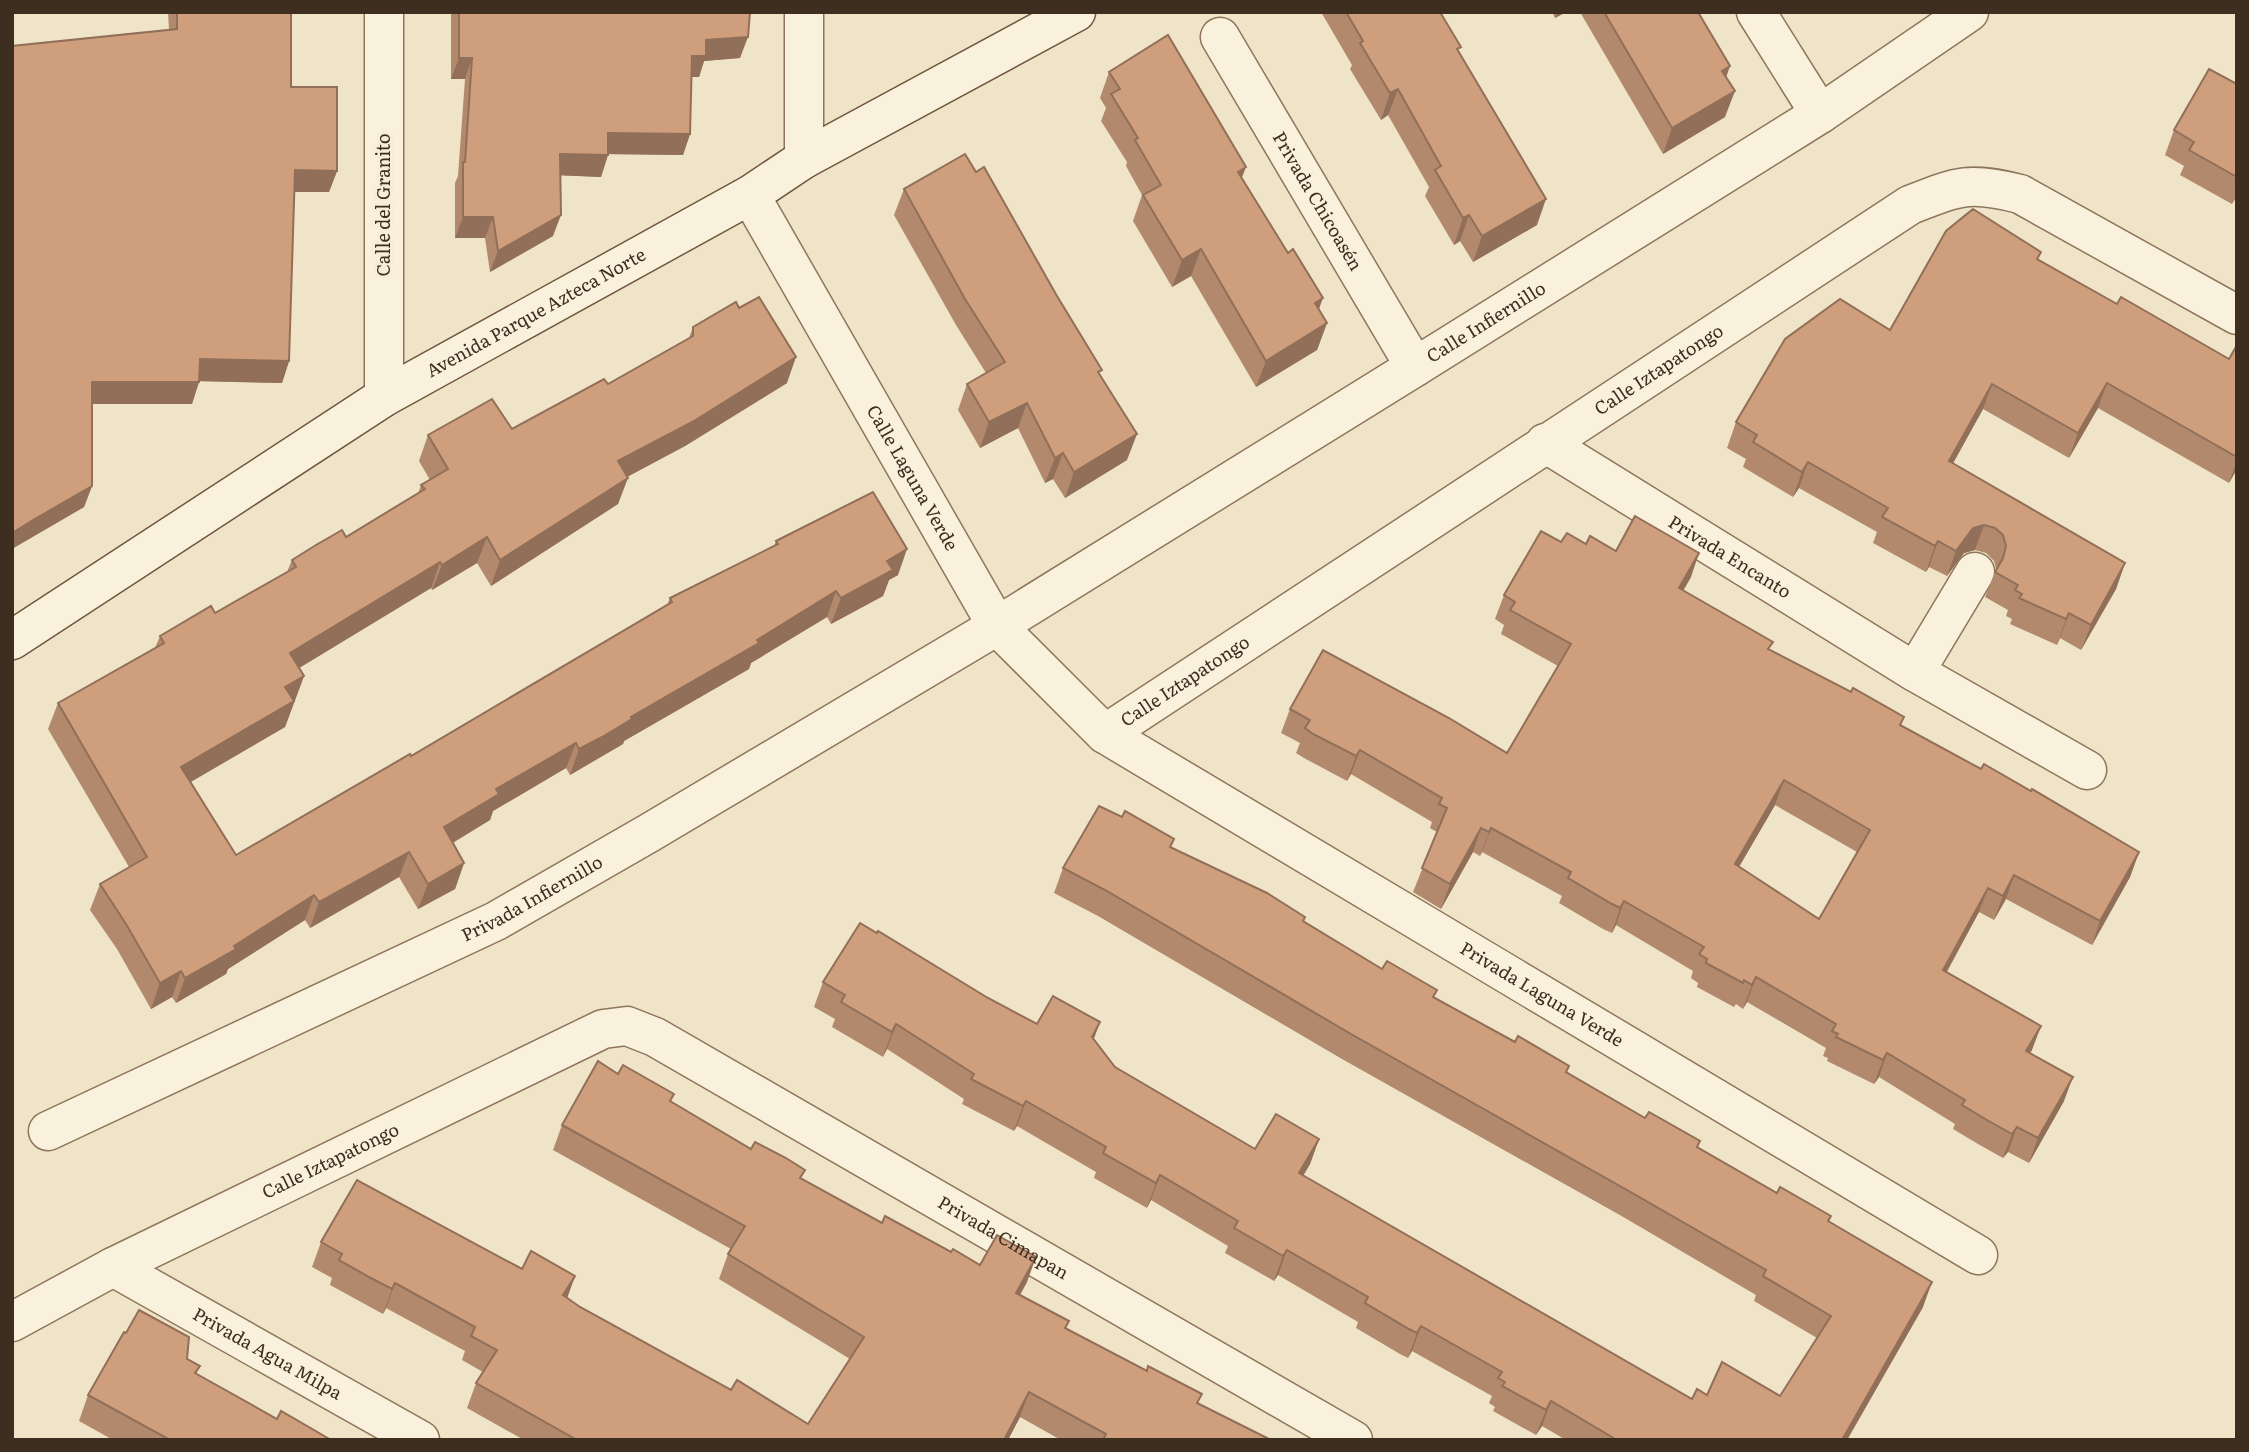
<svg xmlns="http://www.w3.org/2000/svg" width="2249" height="1452" font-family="Literata,serif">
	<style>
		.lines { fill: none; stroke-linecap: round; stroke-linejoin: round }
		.street-casing { stroke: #8d765c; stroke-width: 41 }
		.secondary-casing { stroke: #6f573f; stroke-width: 41 }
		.street { stroke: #faf1dc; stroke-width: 38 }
		.secondary { stroke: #faf1dc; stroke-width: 38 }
		.wall { fill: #b2896c; fill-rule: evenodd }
		.shaded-wall { fill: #916f58 }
		.building { fill: #cf9f7d; stroke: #916f58; stroke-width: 2; fill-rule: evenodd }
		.labels { text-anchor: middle; stroke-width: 7; stroke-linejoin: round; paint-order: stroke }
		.street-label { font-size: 18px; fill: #3d2e20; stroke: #f7eed8 }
	</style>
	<rect width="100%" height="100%" fill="#f0e4c8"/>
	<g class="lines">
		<!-- street casing -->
		<g class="street-casing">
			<g id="street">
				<polyline points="384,12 384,397"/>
				<polyline points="804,12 804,159"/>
				<polyline points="1756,12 1820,114"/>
				<path id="s1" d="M1220,37L1415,367"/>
				<path id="s2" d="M750,195L997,626L1105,734L1978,1255"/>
				<path id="s3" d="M1545,443L1915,672L2087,770"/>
				<polyline points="1915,672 1975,572"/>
				<path id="s4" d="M1105,734L1910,205C1958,186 1969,181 2020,194L2237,315"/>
				<path id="s5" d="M48,1131L496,921L649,833L997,626L1415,367L1820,114L1969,12"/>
				<path id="s6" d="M113,1267L420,1440"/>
				<path id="s7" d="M12,1322L113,1267L603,1029L627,1026L655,1037L1353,1440"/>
			</g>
		</g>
		<!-- secondary casing -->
		<g class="secondary-casing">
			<g id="secondary">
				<path id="s8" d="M12,640L384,397L750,195L804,159L1076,12"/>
			</g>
		</g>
		<!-- street -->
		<use href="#street" class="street"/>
		<!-- secondary -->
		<use href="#secondary" class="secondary"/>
	</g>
	<!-- wall -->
	<g class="wall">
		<polygon points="168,12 291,12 291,87 337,171 329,192 294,192 289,361 282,383 199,381 192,404 92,404 92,486 84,507 25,541 169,30"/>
		<polygon points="451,12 750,12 740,58 704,61 699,77 691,77 690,134 683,155 608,154 601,177 560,175 553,236 490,272 485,238 455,238 455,183 458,176 465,79 451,79"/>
		<polygon points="1321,12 1440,12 1537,225 1473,262 1460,241 1454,245 1425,196 1429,187 1388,115 1381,120 1350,69 1352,65"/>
		<polygon points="1552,12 1566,12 1555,18"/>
		<polygon points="1580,12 1698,12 1726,77 1725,117 1663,154"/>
		<polygon points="1109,72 1242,178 1327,323 1317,350 1256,387 1191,276 1172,287 1133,221 1142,195 1126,166 1127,162 1101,121 1106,108 1100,98"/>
		<polygon points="2237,84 2237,196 2232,204 2180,175 2184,166 2165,155 2174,130"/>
		<polygon points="904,189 1100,376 1127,460 1065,498 1053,479 1045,483 1018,428 980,448 958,410 967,384 986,373 956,325 894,215"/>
		<polygon points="2041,252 2038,259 2117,304 2229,359 2237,345 2237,469 2229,483 2098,408 2069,458 1983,409 1953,463 2125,563 2116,589 2081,650 2060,638 2057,645 2010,624 2012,619 2006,616 2008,610 1985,597 1996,569 1994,561 1986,553 1975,550 1964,553 1947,576 1929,567 1926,572 1873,543 1877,532 1799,488 1793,497 1743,467 1746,459 1727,448 1736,422 1890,330"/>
		<polygon points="739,308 787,383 685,446 627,477 618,504 491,586 477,563 432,590 431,588 299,668 304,676 285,727 190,782 236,855 411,756 667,605 670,598 774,546 776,541 898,575 889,580 883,596 831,624 827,617 751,663 749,669 624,741 623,744 592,762 570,775 566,768 493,811 490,820 453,843 464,863 455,889 418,909 399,877 310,928 305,920 228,969 226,974 176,1003 172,997 151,1009 117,949 90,910 100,884 129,867 48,729 58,703 155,648 160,636 215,613 287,572 292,560 346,537 418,494 421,485 430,480 419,461 428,435 512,429 608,384 689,338 693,327"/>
		<path d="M1561,542L1586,544L1616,551L1691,577L1683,591L1770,650L1901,725L1981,769L2139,852L2130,877L2092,945L2006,899L1994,920L1979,912L1947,972L2032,1050L2030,1053L2064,1101L2029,1163L2008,1152L2003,1158L1978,1144L1953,1129L1955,1124L1879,1077L1874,1084L1827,1061L1828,1058L1823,1056L1826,1048L1747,1002L1743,1009L1736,1004L1734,1007L1697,987L1698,983L1691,978L1693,971L1616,925L1612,933L1603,929L1559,903L1562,896L1482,852L1480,856L1473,852L1441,909L1413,892L1437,832L1430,828L1432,822L1351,774L1347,781L1304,758L1296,753L1300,743L1281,733L1290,709L1507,753L1558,666L1501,634L1504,625L1495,619L1504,595ZM1775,805L1857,852L1819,919L1739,867Z"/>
		<polygon points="1122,817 1174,839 1171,847 1304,921 1382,969 1567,1072 1645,1118 1698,1147 1777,1193 1831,1216 1829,1222 1923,1307 1847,1440 1566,1440 1542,1426 1536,1435 1493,1411 1495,1407 1489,1403 1492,1396 1412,1351 1408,1358 1400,1354 1356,1328 1358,1322 1278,1275 1274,1281 1225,1253 1228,1246 1151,1200 1147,1208 1094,1178 1096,1172 1017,1126 1014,1131 962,1104 964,1099 887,1049 883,1057 832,1027 835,1019 814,1007 823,982 988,998 1037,1024 1094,1040 1115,1067 1255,1149 1319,1139 1310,1164 1303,1176 1692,1399 1707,1395 1780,1396 1817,1338 1754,1301 1756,1295 1625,1218 1342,1059 1098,916 1054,893 1063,868"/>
		<polygon points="618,1074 671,1102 801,1179 882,1223 980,1265 1027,1282 1020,1295 1069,1321 1066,1329 1199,1403 1271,1440 1061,1440 1020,1417 1008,1440 524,1440 467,1408 476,1383 483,1372 462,1360 465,1351 386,1308 383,1314 330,1285 332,1278 312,1267 321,1242 575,1276 567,1298 580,1307 731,1390 808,1424 850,1359 719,1279 728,1254 731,1249 553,1150 562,1125"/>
		<polygon points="126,1333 187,1359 200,1366 196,1374 277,1419 331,1440 113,1440 79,1421 88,1395"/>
	</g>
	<!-- shaded-wall -->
	<g class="shaded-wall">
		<polygon points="1557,12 1566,12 1555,18"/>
		<polygon points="748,37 740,58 704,61 699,77 684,77 692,56 706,40"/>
		<polygon points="459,58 472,58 465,79 451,79"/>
		<polygon points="1730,66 1721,92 1722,71"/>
		<polygon points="1398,89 1388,115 1381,120 1390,93"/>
		<polygon points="1735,91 1725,117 1663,154 1672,128"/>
		<polygon points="608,133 690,134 683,155 600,154"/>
		<polygon points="560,154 608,155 601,177 552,175"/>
		<polygon points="1246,167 1236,193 1238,172"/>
		<polygon points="295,170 337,171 329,192 287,192"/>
		<polygon points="1546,199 1537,225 1473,262 1482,236"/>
		<polygon points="561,215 553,236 490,272 498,251"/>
		<polygon points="1469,215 1460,241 1454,245 1463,218"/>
		<polygon points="463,217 493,217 485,238 455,238"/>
		<polygon points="1201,249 1191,276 1172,287 1182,260"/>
		<polygon points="1323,298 1313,325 1315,303"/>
		<polygon points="1327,323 1317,350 1256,387 1266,361"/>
		<polygon points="796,357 787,383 685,446 608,487 618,461"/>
		<polygon points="200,359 289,361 282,383 192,381"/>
		<polygon points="92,382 199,382 192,404 84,404"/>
		<polygon points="2107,383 2098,408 2069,458 2078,433"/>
		<polygon points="1992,384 1983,409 1940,487 1949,461"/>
		<polygon points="1027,403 1018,428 980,448 989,422"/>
		<polygon points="1137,434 1127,460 1065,498 1074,472"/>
		<polygon points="1063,453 1053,479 1045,483 1055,458"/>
		<polygon points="2237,461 2237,469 2229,483"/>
		<polygon points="1808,462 1799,488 1793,497 1802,472"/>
		<polygon points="628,478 618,504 491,586 500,560"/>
		<polygon points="92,486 84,507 12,549 12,533 33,520"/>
		<polygon points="1984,525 1975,550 1964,553 1947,576 1956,551 1973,528"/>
		<polygon points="487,537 477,563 432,590 442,565"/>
		<polygon points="1938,541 1929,567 1926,572 1935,546"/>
		<polygon points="907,549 898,575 889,580 883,596 831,624 841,598 887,561"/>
		<polygon points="1699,553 1691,577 1670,613 1679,588"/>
		<polygon points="440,562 431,588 281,679 290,653"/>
		<polygon points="2125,563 2116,589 2081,650 2091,625"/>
		<polygon points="836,591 827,617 751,663 749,669 624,741 623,744 570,775 579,749"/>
		<polygon points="2069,613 2060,638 2057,645 2066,619"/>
		<polygon points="304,676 285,727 172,793 181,767 285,687"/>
		<polygon points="576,743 566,768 493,811 490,820 435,853 444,827 496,789"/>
		<polygon points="1360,750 1351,774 1347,781 1356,756"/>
		<polygon points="1784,780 1775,805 1726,889 1735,864"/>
		<polygon points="1481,828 1473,852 1441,909 1450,884"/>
		<polygon points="1491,828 1482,852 1480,856 1489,832"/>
		<polygon points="409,852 399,877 310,928 319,902"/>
		<polygon points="2139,852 2130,877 2092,945 2100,921"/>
		<polygon points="464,863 455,889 418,909 428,884"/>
		<polygon points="2014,875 2006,899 1994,920 2003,896"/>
		<polygon points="1988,888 1979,912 1934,994 1943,970"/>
		<polygon points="314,895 305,920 228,969 226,974 176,1003 185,978"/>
		<polygon points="1624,901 1616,925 1612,933 1620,908"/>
		<polygon points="181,971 172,997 151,1009 160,983"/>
		<polygon points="1756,977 1747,1002 1743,1009 1752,985"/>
		<polygon points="1100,1022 1091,1047 1092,1037"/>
		<polygon points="896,1024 887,1049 883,1057 892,1032"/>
		<polygon points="2041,1026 2032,1050 2017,1075 2026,1051"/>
		<polygon points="1887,1053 1879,1077 1874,1084 1883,1060"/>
		<polygon points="2073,1077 2064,1101 2029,1163 2038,1138"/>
		<polygon points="1026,1101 1017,1126 1014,1131 1023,1106"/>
		<polygon points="2017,1127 2008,1152 2003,1158 2012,1134"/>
		<polygon points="1319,1139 1310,1164 1290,1198 1299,1173"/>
		<polygon points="1160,1175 1151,1200 1147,1208 1156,1183"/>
		<polygon points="1287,1250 1278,1275 1274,1281 1283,1256"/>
		<polygon points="1036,1257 1027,1282 1007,1318 1016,1293"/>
		<polygon points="575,1276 566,1301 563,1295"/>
		<polygon points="1932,1282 1923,1307 1847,1440 1842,1440"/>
		<polygon points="395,1283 386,1308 383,1314 392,1289"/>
		<polygon points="1421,1326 1412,1351 1408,1358 1417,1333"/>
		<polygon points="1029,1392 1020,1417 1008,1440 1004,1440"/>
		<polygon points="1551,1401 1542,1426 1536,1435 1546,1410"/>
	</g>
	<!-- building -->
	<g class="building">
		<polygon points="177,12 291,12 291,87 337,87 337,171 295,170 289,361 200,359 199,382 92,382 92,486 33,520 12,533 12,46 177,29"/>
		<polygon points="459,12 750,12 748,37 706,40 706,56 692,56 690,134 608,133 608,155 560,154 561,215 498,251 493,217 463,217 463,162 465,162 472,58 459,58"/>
		<polygon points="1346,12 1440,12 1461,47 1457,49 1546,199 1482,236 1469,215 1463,218 1435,170 1441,166 1398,89 1390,93 1360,43 1363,41"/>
		<polygon points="1604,12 1698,12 1730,66 1722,71 1735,91 1672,128"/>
		<polygon points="1168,35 1246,167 1238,172 1288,253 1293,249 1323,298 1315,303 1327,323 1266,361 1201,249 1182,260 1143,195 1161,185 1135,140 1138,138 1111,94 1120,89 1109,72"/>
		<polygon points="2209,69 2237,84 2237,177 2189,150 2194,142 2174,130"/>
		<polygon points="965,154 976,172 984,167 1057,296 1102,370 1098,372 1137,434 1074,472 1063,453 1055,458 1027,403 989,422 967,384 1005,362 965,299 904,189"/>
		<polygon points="1973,209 2041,252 2037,259 2117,304 2121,297 2229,359 2237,345 2237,457 2107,383 2078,433 1992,384 1949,461 2125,563 2091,625 2069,613 2066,619 2019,598 2022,594 2015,590 2018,585 1995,572 2003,558 2006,546 2003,535 1995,528 1984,525 1973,528 1956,551 1938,541 1935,546 1882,517 1888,508 1808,462 1802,472 1753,442 1757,435 1736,422 1785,339 1840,299 1890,330 1946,231"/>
		<polygon points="759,297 796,357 694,421 618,461 628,478 500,560 487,537 442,565 440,562 290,653 304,676 285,687 294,701 181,767 236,855 410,754 411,756 672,602 670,598 778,544 776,541 873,492 907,549 887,561 893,570 841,598 836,591 757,640 759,643 631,717 632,719 602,737 579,749 576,743 496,789 499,794 444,827 464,863 428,884 409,852 319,902 314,895 234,946 236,949 185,978 181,971 160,983 126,924 100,884 147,857 58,703 164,643 160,636 211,606 215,613 296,567 292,560 316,545 342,530 346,537 425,489 421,485 448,469 428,435 492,399 512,429 604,379 608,384 693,336 693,327 736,302 739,308"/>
		<path d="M1635,516L1699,553L1679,588L1773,642L1768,649L1851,692L1853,688L1904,717L1900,725L1981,769L1984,764L2031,791L2032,789L2139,852L2100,921L2014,875L2003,896L1988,888L1943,970L2041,1026L2026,1051L2073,1077L2038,1138L2017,1127L2012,1134L1987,1120L1962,1105L1965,1100L1887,1053L1883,1060L1836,1037L1838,1034L1832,1031L1836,1024L1756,977L1752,985L1744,980L1743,983L1706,963L1707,959L1699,954L1704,947L1624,901L1620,908L1612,904L1568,878L1571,872L1491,828L1489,832L1481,828L1450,884L1422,868L1447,808L1439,804L1442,798L1360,750L1356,756L1313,734L1305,728L1310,720L1290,709L1323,650L1449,718L1507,753L1571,644L1510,610L1515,602L1504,595L1541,531L1561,542L1567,533L1586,544L1590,536L1616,551ZM1784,780L1870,830L1819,919L1735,864Z"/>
		<polygon points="1099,806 1122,817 1125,811 1174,839 1170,847 1267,893 1305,917 1303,921 1382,969 1387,961 1437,990 1433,997 1515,1042 1518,1036 1569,1066 1566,1072 1645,1118 1649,1112 1700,1141 1697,1147 1777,1193 1780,1187 1831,1216 1828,1221 1932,1282 1842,1440 1617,1440 1551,1401 1546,1410 1502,1386 1505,1382 1498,1378 1502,1372 1421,1326 1417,1333 1409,1329 1365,1303 1368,1297 1287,1250 1283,1256 1234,1228 1238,1221 1160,1175 1156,1183 1103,1153 1106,1147 1026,1101 1023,1106 971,1079 974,1074 896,1024 892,1032 841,1002 845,995 823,982 860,923 877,933 878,931 988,998 1037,1024 1053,996 1100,1022 1092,1037 1115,1067 1255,1149 1276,1114 1319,1139 1299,1173 1692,1399 1697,1389 1707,1395 1722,1362 1780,1396 1831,1316 1763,1276 1766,1270 1634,1194 1351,1034 1107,891 1063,868"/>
		<polygon points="598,1061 618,1074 623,1065 674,1094 670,1101 751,1149 755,1142 786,1158 805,1170 800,1178 882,1223 885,1216 951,1252 953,1249 980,1265 997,1235 1036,1257 1016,1293 1069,1321 1065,1328 1147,1371 1148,1366 1202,1394 1197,1403 1271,1440 1103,1440 1106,1434 1029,1392 1004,1440 577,1440 476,1383 497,1350 471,1336 475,1327 395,1283 392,1289 369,1277 339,1260 342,1254 321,1242 357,1180 522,1269 531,1251 575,1276 563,1295 580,1307 731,1390 737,1380 808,1424 864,1337 728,1254 745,1226 562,1125"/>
		<polygon points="139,1310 189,1337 187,1359 200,1366 195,1373 277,1419 281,1411 331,1440 170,1440 88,1395 124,1332 126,1333"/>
	</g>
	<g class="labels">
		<!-- street labels -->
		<g class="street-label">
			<text dy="6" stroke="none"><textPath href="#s1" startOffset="191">Privada Chicoasén</textPath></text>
			<text transform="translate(384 205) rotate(-90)" y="6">Calle del Granito</text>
			<text dy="6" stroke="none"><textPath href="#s8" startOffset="618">Avenida Parque Azteca Norte</textPath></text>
			<text dy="6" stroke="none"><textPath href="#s5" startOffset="1652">Calle Infiernillo</textPath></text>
			<text dy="6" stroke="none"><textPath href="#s4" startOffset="663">Calle Iztapatongo</textPath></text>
			<text dy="6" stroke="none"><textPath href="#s2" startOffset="326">Calle Laguna Verde</textPath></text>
			<text dy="6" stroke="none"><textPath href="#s3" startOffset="217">Privada Encanto</textPath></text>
			<text dy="6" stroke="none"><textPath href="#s4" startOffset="96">Calle Iztapatongo</textPath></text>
			<text dy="6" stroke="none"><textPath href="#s5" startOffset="537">Privada Infiernillo</textPath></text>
			<text dy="6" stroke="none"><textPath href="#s2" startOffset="1158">Privada Laguna Verde</textPath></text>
			<text dy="6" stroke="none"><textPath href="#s7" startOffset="357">Calle Iztapatongo</textPath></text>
			<text dy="6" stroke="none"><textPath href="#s7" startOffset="1116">Privada Cimapan</textPath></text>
			<text dy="6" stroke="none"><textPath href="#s6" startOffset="177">Privada Agua Milpa</textPath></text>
		</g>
	</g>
	<!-- border -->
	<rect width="2249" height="1452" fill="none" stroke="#3d2e20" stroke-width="28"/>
</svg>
